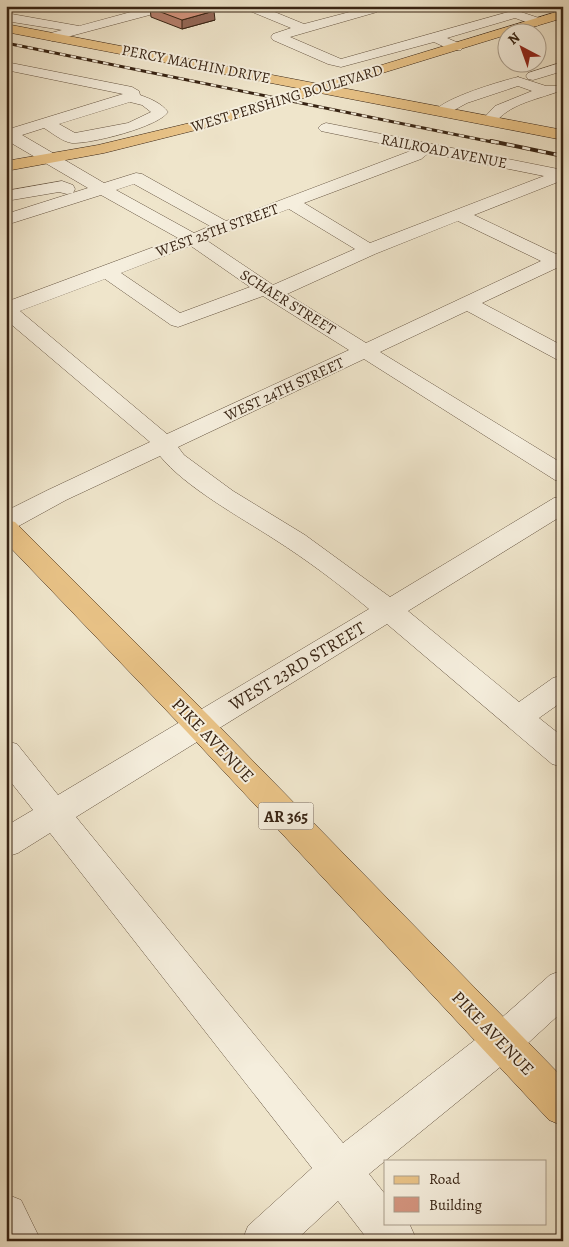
<svg xmlns="http://www.w3.org/2000/svg" width="569" height="1247" font-family="Alegreya,serif">
	<style>
		.lines { fill: none; stroke-linecap: round; stroke-linejoin: round }
		.minor-casing { stroke: #655441; stroke-width: 1 }
		.major-casing { stroke: #372313; stroke-width: 1 }
		.minor { fill: #f5eedd; fill-rule: evenodd }
		.major { fill: #e8c286; fill-rule: evenodd }
		.rail-far1-casing { stroke: #372313; stroke-width: 3 }
		.rail-casing { stroke: #372313; stroke-width: 4 }
		.rail-far1 { stroke: #f5eedd; stroke-width: 2; stroke-dasharray: 5.5; stroke-linecap: butt }
		.rail { stroke: #f5eedd; stroke-width: 2.5; stroke-dasharray: 8; stroke-linecap: butt }
		.wall { fill: #b57f6c; stroke: #372313 }
		.shaded-wall { fill: #946858; stroke: #372313 }
		.building { fill: #d3947e; stroke: #372313 }
		.labels { text-anchor: middle; stroke-width: 4; stroke-linejoin: round; paint-order: stroke }
		.far-street-label { font-size: 15px; fill: #372313; stroke: #f5eedd }
		.shield { fill: #f5eedd; stroke: #706050; stroke-width: 1 }
		.shield-label { font-size: 16px; font-weight: bold; fill: #372313 }
		.street-label { font-size: 18px; fill: #372313; stroke: #f5eedd }
	</style>
	<rect width="100%" height="100%" fill="#efe5cb"/>
	<filter id="stains"><feTurbulence type="fractalNoise" baseFrequency=".004" numOctaves="4"/><feColorMatrix values="0 0 0 0 .2 0 0 0 0 .09 0 0 0 0 .02 0 0 0 .5 -.17"/></filter>
	<radialGradient id="worn" r=".72"><stop offset=".6" stop-color="#630" stop-opacity="0"/><stop offset="1" stop-color="#630" stop-opacity=".3"/></radialGradient>
	<g class="lines">
		<!-- minor casing -->
		<g class="minor-casing">
			<g id="minor">
				<polygon points="153,6 174,6 172,9 52,41 45,37 47,34 62,30 6,21 6,13 79,26"/>
				<polygon points="243,6 260,6 304,24 361,9 359,6 377,6 379,9 377,12 290,37 341,59 515,10 542,19 543,22 537,26 515,18 447,38 461,44 463,47 461,50 451,50 434,42 341,67 328,64 273,40 271,37 273,34 291,28 245,9"/>
				<path d="M6,62L132,87L139,91L140,95C151,99 161,103 168,112C158,127 91,144 72,143C63,142 52,133 44,128L22,135L104,183L136,173L142,174L226,221L413,150L321,131L318,128L321,125L326,123L563,170V180L474,215L556,254L563,252V265L482,303L563,346V361L556,359L467,311L380,352L563,464V482L555,480L364,359L178,447L184,455L233,491L305,535L390,597L554,498L563,496V515L408,611L519,702L553,678L563,675V701L539,718L563,737V767L552,764L387,624L76,817L343,1143L489,1029L550,975L563,970V1011L515,1055L369,1174L385,1194V1223H409L417,1241H369L338,1201L295,1241H242L248,1226L312,1168L50,833L18,853L6,857V826L33,810L6,776V741L17,744L58,795L369,609C339,584 307,560 274,539C240,517 185,487 160,456L66,500L15,528L6,530V511L48,490L150,442L6,320V302L178,238L101,195L6,225V214L88,188L6,140V130L123,94L6,70ZM130,102L142,105L151,112L128,123L75,133L59,124ZM429,153L544,176L370,243L304,203L421,159ZM134,184L210,226L194,233L116,190ZM289,209L355,249L273,285L206,240ZM458,221L541,261L366,343L287,294L375,254ZM191,246L250,287L180,313L121,273ZM105,279L171,325L178,327L263,296L349,350L167,434L20,311Z"/>
				<polygon points="563,62 563,71 533,80 528,79 526,76 528,73"/>
				<path d="M518,77L546,86H557L559,89L557,92C535,100 509,104 494,124H484L481,121L495,106L532,91L518,86L467,103L447,114H437L435,111C444,98 501,81 518,77Z"/>
				<polygon points="62,181 73,185 75,189 73,193 67,194 59,192 6,201 6,191"/>
				<polygon points="6,1194 21,1200 41,1241 6,1241"/>
			</g>
		</g>
		<!-- major casing -->
		<g class="major-casing">
			<g id="major">
				<polygon points="563,10 563,18 516,32 506,32 506,35 337,87 563,130 563,140 320,93 204,128 104,153 6,171 6,161 98,145 194,122 302,89 6,32 6,24 319,84"/>
				<polygon points="6,520 15,522 210,717 563,1078 563,1126 549,1120 188,733 6,543"/>
			</g>
		</g>
		<!-- minor -->
		<use href="#minor" class="minor"/>
		<!-- major -->
		<use href="#major" class="major"/>
		<!-- rail-far1 casing -->
		<g class="rail-far1-casing">
			<polyline id="rail-far1" points="6,43 497,143"/>
		</g>
		<!-- rail casing -->
		<g class="rail-casing">
			<polyline id="rail" points="491,141 563,156"/>
		</g>
		<!-- rail-far1 -->
		<use href="#rail-far1" class="rail-far1"/>
		<!-- rail -->
		<use href="#rail" class="rail"/>
	</g>
	<!-- wall -->
	<g class="wall">
		<polygon points="124,6 145,6 133,10"/>
		<polygon points="150,8 215,20 182,29 151,17"/>
	</g>
	<!-- shaded-wall -->
	<g class="shaded-wall">
		<polygon points="132,6 145,6 133,10"/>
		<polygon points="214,11 215,20 182,29 182,20"/>
	</g>
	<!-- building -->
	<polygon class="building" points="155,6 202,6 214,11 182,20 150,8"/>
	<g class="labels">
		<!-- far-street labels -->
		<g class="far-street-label">
			<text transform="translate(196 64) rotate(11)" y="5">PERCY MACHIN DRIVE</text>
			<text transform="translate(287 98) rotate(-17)" y="5">WEST PERSHING BOULEVARD</text>
			<text transform="translate(444 151) rotate(11)" y="5">RAILROAD AVENUE</text>
			<text transform="translate(217 230) rotate(-20)" y="5">WEST 25TH STREET</text>
			<text transform="translate(288 302) rotate(32)" y="5">SCHAER STREET</text>
			<text transform="translate(284 389) rotate(-25)" y="5">WEST 24TH STREET</text>
		</g>
		<!-- shield labels -->
		<rect class="shield" x="258.5" y="802.5" width="55" height="27" rx="4"/>
		<g class="shield-label">
			<text x="286" y="822">AR 365</text>
		</g>
		<!-- street labels -->
		<g class="street-label">
			<text transform="translate(297 666) rotate(-31)" y="6">WEST 23RD STREET</text>
			<text transform="translate(213 740) rotate(46)" y="6">PIKE AVENUE</text>
			<text transform="translate(493 1033) rotate(46)" y="6">PIKE AVENUE</text>
		</g>
	</g>
	<!-- margin -->
	<rect width="569" height="1247" fill="none" stroke="#efe5cb" stroke-width="25"/>
	<rect x="8" y="8" width="554" height="1232" fill="none" stroke="#372313" stroke-width="2.5"/>
	<rect x="12" y="12" width="544" height="1222" fill="none" stroke="#372313"/>
	<!-- legend -->
	<rect x="384" y="1160" width="162" height="65" fill="#f5eedd" stroke="#a99d8c"/>
	<rect x="394" y="1176" width="25" height="8" fill="#e8c286" stroke="#a99d8c"/>
	<text x="429" y="1184" font-size="15" fill="#372313">Road</text>
	<rect x="394" y="1197" width="25" height="15" fill="#d3947e" stroke="#a99d8c"/>
	<text x="429" y="1210" font-size="15" fill="#372313">Building</text>
	<!-- north arrow -->
	<g transform="translate(522 48) rotate(319)"><circle r="24" fill="#f5eedd" stroke="#a99d8c"/>
	<path d="M0-4L9 19L0 12L-9 19Z" fill="#8f2418"/>
	<text y="-8" font-size="14" font-weight="bold" text-anchor="middle" fill="#372313">N</text>
	</g>
	<rect width="100%" height="100%" filter="url(#stains)"/>
	<rect width="100%" height="100%" fill="url(#worn)"/>
</svg>
